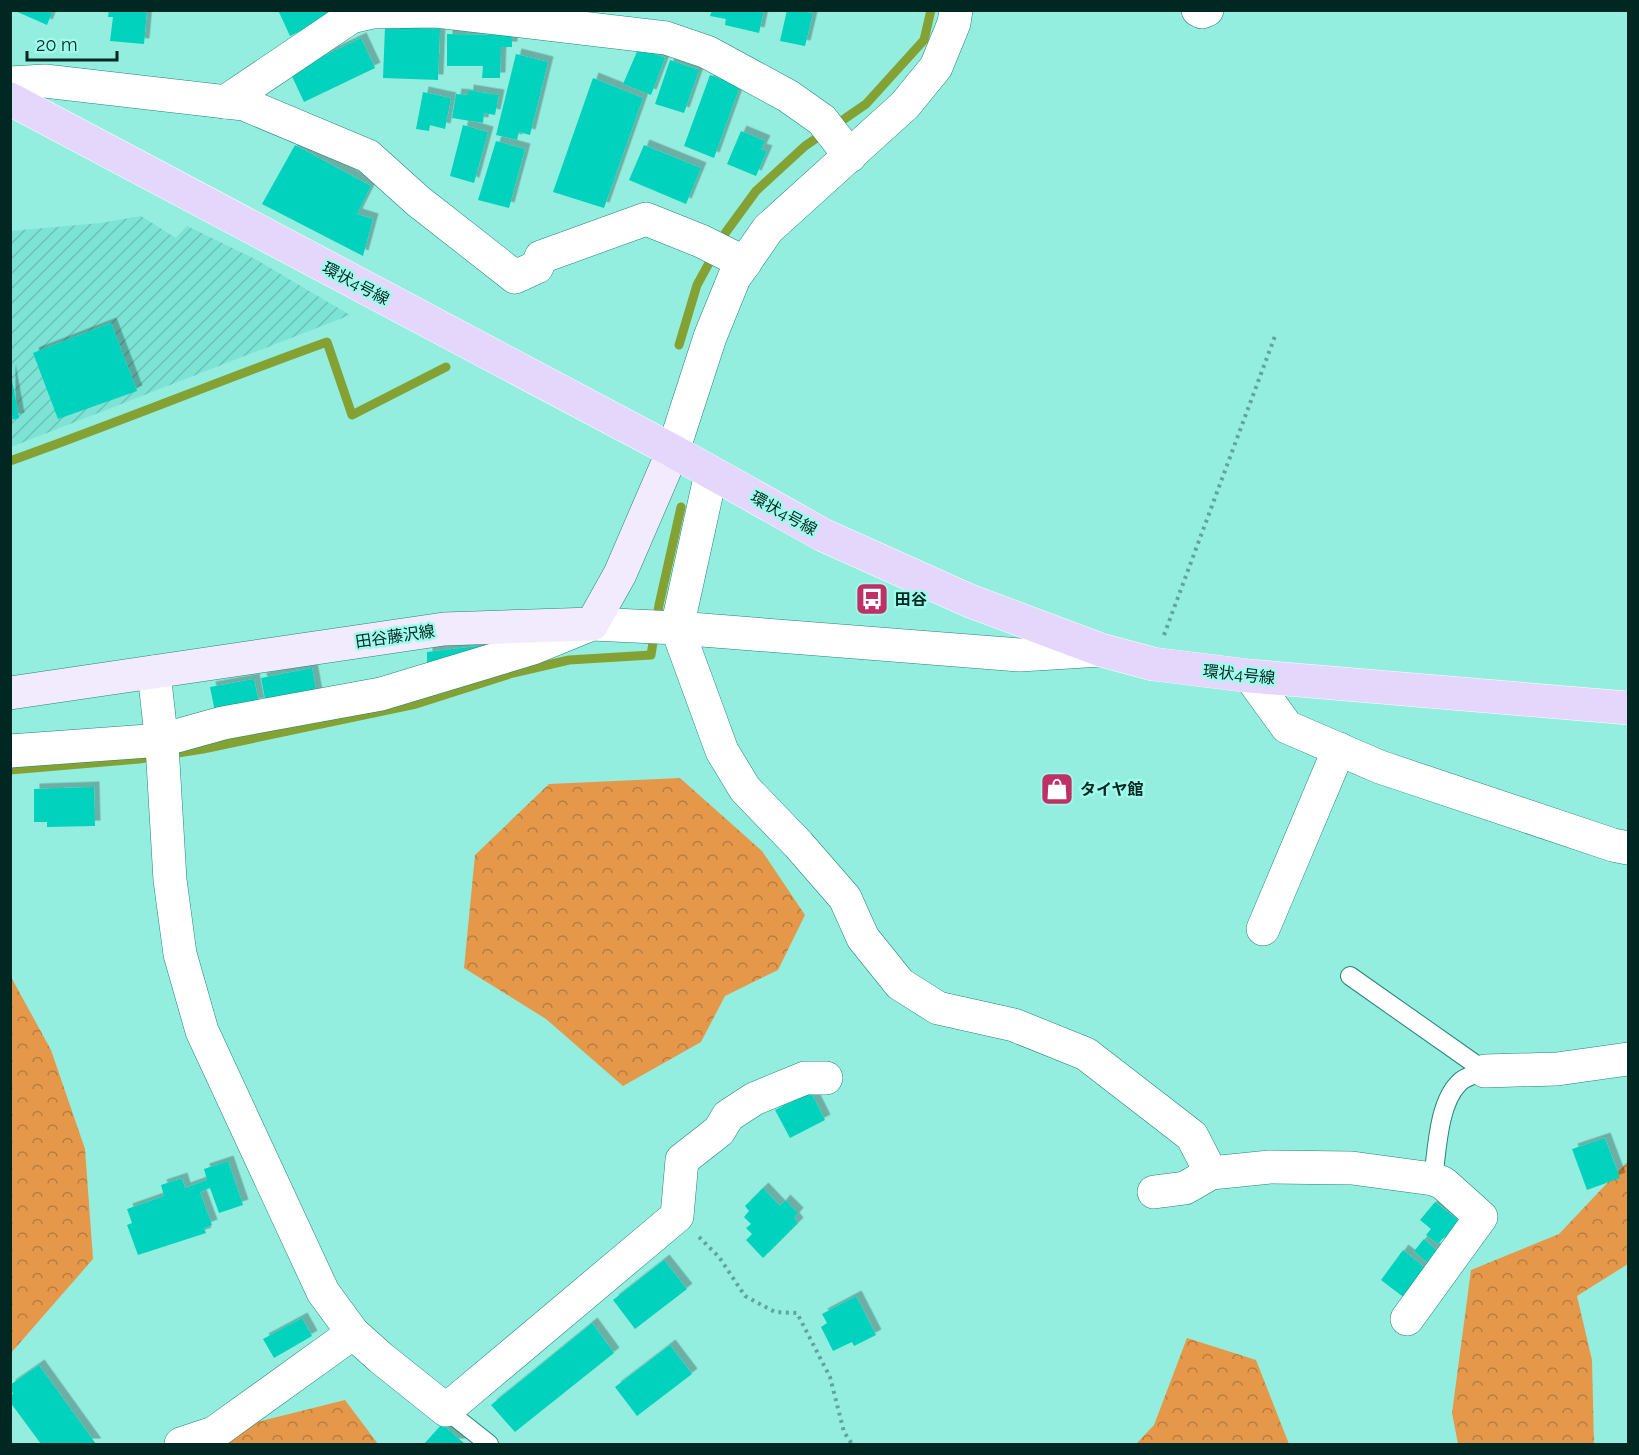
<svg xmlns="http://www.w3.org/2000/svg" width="1639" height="1455" font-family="Raleway,'Noto Sans JP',sans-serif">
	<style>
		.industrial { fill: url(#industrial-furrows) }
		.forest { fill: url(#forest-crowns) }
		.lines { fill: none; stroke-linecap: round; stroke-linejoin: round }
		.stream { stroke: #84a134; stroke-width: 9 }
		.building { fill: #00d2be; filter: url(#shadow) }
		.service-casing { stroke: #248478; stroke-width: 20 }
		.minor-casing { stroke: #248478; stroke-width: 34 }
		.tertiary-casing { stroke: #248478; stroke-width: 34 }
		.secondary-casing { stroke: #248478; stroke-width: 34 }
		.primary-casing { stroke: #fff; stroke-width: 34 }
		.path { stroke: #5ea69b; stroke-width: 4; stroke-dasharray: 3 4.5; stroke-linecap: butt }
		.service { stroke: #fff; stroke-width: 18 }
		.minor { stroke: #fff; stroke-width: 33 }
		.tertiary { stroke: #fff; stroke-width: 33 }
		.secondary { stroke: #f2eafd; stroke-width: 33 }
		.primary { stroke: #e5d6fb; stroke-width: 33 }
		.labels { text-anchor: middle; stroke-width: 5; stroke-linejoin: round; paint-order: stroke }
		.street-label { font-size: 16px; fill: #002722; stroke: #a1fbec }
		.poi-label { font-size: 16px; font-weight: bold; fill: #002722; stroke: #a1fbec; text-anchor: start }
	</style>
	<defs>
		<pattern id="industrial-furrows" width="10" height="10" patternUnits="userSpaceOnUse" patternTransform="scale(1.5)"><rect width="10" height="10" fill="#7de3d4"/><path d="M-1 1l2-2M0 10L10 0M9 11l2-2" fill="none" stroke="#6ac3b6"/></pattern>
		<pattern id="forest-crowns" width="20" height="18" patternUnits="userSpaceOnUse" patternTransform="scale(1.5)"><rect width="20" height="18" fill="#e6984a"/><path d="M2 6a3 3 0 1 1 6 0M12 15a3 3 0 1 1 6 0" fill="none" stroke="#b87c3d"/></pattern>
		<filter id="shadow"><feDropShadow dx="5.5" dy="-5.5" stdDeviation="0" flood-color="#0004"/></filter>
	</defs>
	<rect width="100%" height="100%" fill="#94eedf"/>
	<!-- industrial -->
	<polygon class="industrial" points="141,216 176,238 187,226 255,259 350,315 11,447 11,231 101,223"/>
	<!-- forest -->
	<g class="forest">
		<polygon points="680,778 762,851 805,915 778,970 725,996 701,1042 623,1086 546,1019 464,968 475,855 549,784"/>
		<polygon points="11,977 51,1050 85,1149 93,1259 11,1353"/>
		<polygon points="1628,1161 1628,1264 1577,1296 1592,1360 1594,1444 1458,1444 1452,1413 1471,1270 1559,1234"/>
		<polygon points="1187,1338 1256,1360 1289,1444 1136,1444 1154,1425"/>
		<polygon points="345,1400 378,1444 213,1444 253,1423"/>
	</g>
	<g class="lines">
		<!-- stream -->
		<g class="stream">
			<polyline points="679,345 697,285 726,232 756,191 805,146 866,104 924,40 931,10"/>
			<path d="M10,461C117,423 221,380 327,342L352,415L446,367"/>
			<polyline points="10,770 139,759 203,749 416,704 513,673 569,660 651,655 659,605 681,507"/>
		</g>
	</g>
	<!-- building -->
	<g class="building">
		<polygon points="13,10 53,10 47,25"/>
		<polygon points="109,10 147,10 144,44 110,41 113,17 108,17"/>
		<polygon points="278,10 328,10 331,16 290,36"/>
		<polygon points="712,10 764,10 759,33 725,25 726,19 710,16"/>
		<polygon points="787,10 813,13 805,46 780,41"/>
		<polygon points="385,27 440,29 438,80 383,78"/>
		<polygon points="490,31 512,31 512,47 501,47 500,78 482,78 483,66 447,66 447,34 490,35"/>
		<polygon points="361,38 375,68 304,102 290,72"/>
		<polygon points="639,47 665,58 651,95 623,84"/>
		<polygon points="516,54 548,62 530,135 519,132 517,140 496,135"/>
		<polygon points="670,60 699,70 684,113 655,104"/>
		<polygon points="710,75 740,86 714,158 684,146"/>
		<polygon points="593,78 643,98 604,208 553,192"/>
		<polygon points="468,90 499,95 495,115 484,113 483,123 452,118 456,94 468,95"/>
		<polygon points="423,92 451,98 445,129 430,125 429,131 416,129"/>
		<polygon points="463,125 488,132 474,183 450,176"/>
		<polygon points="741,131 765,141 761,149 767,151 756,176 727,164"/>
		<polygon points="496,141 525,149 509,208 478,200"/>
		<polygon points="295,145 371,186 357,214 373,219 363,256 262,204"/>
		<polygon points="644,145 701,168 686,204 629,180"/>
		<polygon points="111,323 137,391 58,419 33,353"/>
		<polygon points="10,369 19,418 10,420"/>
		<polygon points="479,646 480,655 427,672 427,652"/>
		<polygon points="312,668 317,695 266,704 261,678"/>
		<polygon points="254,679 259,703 215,712 210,687"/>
		<polygon points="94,787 95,826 47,827 47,822 34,822 34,789"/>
		<polygon points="811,1092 825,1120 790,1138 775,1110"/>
		<polygon points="1605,1138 1620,1178 1587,1190 1572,1149"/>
		<polygon points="228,1161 243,1205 219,1213 210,1188 200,1192 212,1225 204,1228 206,1233 138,1255 127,1225 132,1223 127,1209 164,1196 161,1185 182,1178 185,1188 207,1180 204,1169"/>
		<polygon points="763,1188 780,1206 785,1200 798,1213 794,1218 798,1223 763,1258 746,1240 752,1234 746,1228 751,1224 744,1217 749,1211 745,1206"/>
		<polygon points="1435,1202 1462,1223 1448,1240 1444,1237 1438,1244 1426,1235 1431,1229 1420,1220"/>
		<polygon points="1424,1239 1442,1255 1432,1267 1414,1251"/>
		<polygon points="1403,1250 1428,1270 1406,1299 1381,1280"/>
		<polygon points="664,1260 687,1289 635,1329 613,1300"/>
		<polygon points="856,1296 876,1335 854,1346 852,1342 833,1351 821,1327 827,1323 822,1314"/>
		<polygon points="302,1318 312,1336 274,1358 263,1339"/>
		<polygon points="592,1323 614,1353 515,1432 491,1405"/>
		<polygon points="670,1345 692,1374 637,1416 615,1387"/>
		<polygon points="39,1365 96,1444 41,1444 10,1402 10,1396 13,1394 10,1385"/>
		<polygon points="442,1424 465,1444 424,1444"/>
	</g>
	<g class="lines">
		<!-- service casing -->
		<g class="service-casing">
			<g id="service">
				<polyline points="1350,976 1485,1071"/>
				<path d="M1433,1179C1437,1152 1438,1103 1459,1083C1464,1077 1477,1074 1485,1071"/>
				<polyline points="446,1410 489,1444"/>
			</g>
		</g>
		<!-- minor casing -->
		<g class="minor-casing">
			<g id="minor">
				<polyline points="1198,10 1202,12 1207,10"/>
				<polyline points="10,83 45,81 244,104 368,156 418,201 515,277 537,267 541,257 646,219 701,241 745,263"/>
				<polyline points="225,102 351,17 373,12 436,11 666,38 707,52 788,96 822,120 850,156"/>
				<polyline points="711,473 677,628 722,751 745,789 798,844 845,898 863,938 900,984 938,1008 1014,1025 1086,1054 1192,1136 1211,1173"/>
				<polyline points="154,672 162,745 170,880 180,954 202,1031 323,1292 353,1333 381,1358 446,1410 677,1216 682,1160 719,1131 728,1116 754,1099 805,1078 826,1078"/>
				<polyline points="1250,676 1287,727 1380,767 1613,845 1628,848"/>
				<polyline points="10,751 162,740 223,723 381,694 533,648 592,624 677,628 1020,655 1101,650"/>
				<polyline points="1263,929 1339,749"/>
				<polyline points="1485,1071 1557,1069 1628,1059"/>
				<polyline points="1154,1192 1185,1188 1211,1173 1270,1167 1352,1168 1433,1179 1443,1183 1481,1217 1407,1319"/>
				<polyline points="181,1444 214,1433 353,1333"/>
			</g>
		</g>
		<!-- tertiary casing -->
		<g class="tertiary-casing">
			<polyline id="tertiary" points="673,451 710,337 734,278 768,229 905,105 936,67 954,23 956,10"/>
		</g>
		<!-- secondary casing -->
		<g class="secondary-casing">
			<polyline id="secondary" points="10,693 444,629 592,624 620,574 673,451"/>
		</g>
		<!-- primary casing -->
		<g class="primary-casing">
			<polyline id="primary" points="10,99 673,451 823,535 970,601 1101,650 1153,664 1250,676 1628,708"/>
		</g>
		<!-- path -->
		<g class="path">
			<polyline points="1164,635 1275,336"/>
			<polyline points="699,1237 719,1257 745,1296 775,1312 797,1313 830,1377 844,1432 852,1444"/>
		</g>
		<!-- service -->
		<use href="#service" class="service"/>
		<!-- minor -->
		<use href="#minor" class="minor"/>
		<!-- tertiary -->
		<use href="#tertiary" class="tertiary"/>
		<!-- secondary -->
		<use href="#secondary" class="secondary"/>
		<!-- primary -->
		<use href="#primary" class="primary"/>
	</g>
	<!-- icons -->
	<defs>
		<g id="bus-square" transform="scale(1.725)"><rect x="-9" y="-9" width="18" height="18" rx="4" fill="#bd3165" stroke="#a1fbec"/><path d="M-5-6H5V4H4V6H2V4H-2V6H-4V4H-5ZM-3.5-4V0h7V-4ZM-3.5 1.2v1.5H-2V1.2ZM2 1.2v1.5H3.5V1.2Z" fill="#fff"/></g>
		<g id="shop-square" transform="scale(1.725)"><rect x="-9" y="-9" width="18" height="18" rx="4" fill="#bd3165" stroke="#a1fbec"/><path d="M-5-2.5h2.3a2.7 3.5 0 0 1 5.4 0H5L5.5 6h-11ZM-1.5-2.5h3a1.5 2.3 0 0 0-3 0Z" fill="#fff"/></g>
	</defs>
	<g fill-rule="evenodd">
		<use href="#bus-square" x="872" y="599"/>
		<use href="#shop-square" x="1057" y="789"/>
	</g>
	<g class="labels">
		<!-- street labels -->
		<g class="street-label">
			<text transform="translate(356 283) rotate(28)" y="6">環状4号線</text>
			<text transform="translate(784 513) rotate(29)" y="6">環状4号線</text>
			<text transform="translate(395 636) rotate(-8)" y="6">田谷藤沢線</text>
			<text transform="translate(1239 674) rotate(6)" y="6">環状4号線</text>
		</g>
		<!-- poi labels -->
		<g class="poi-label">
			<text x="895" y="605">田谷</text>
			<text x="1080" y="795">タイヤ館</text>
		</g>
	</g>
	<!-- border -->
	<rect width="1639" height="1455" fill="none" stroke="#002722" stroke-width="24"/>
	<!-- scale -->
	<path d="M27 51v9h90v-9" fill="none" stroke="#002722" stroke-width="3"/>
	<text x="36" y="51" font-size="18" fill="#002722" stroke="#a1fbec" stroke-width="4.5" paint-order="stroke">20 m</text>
</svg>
